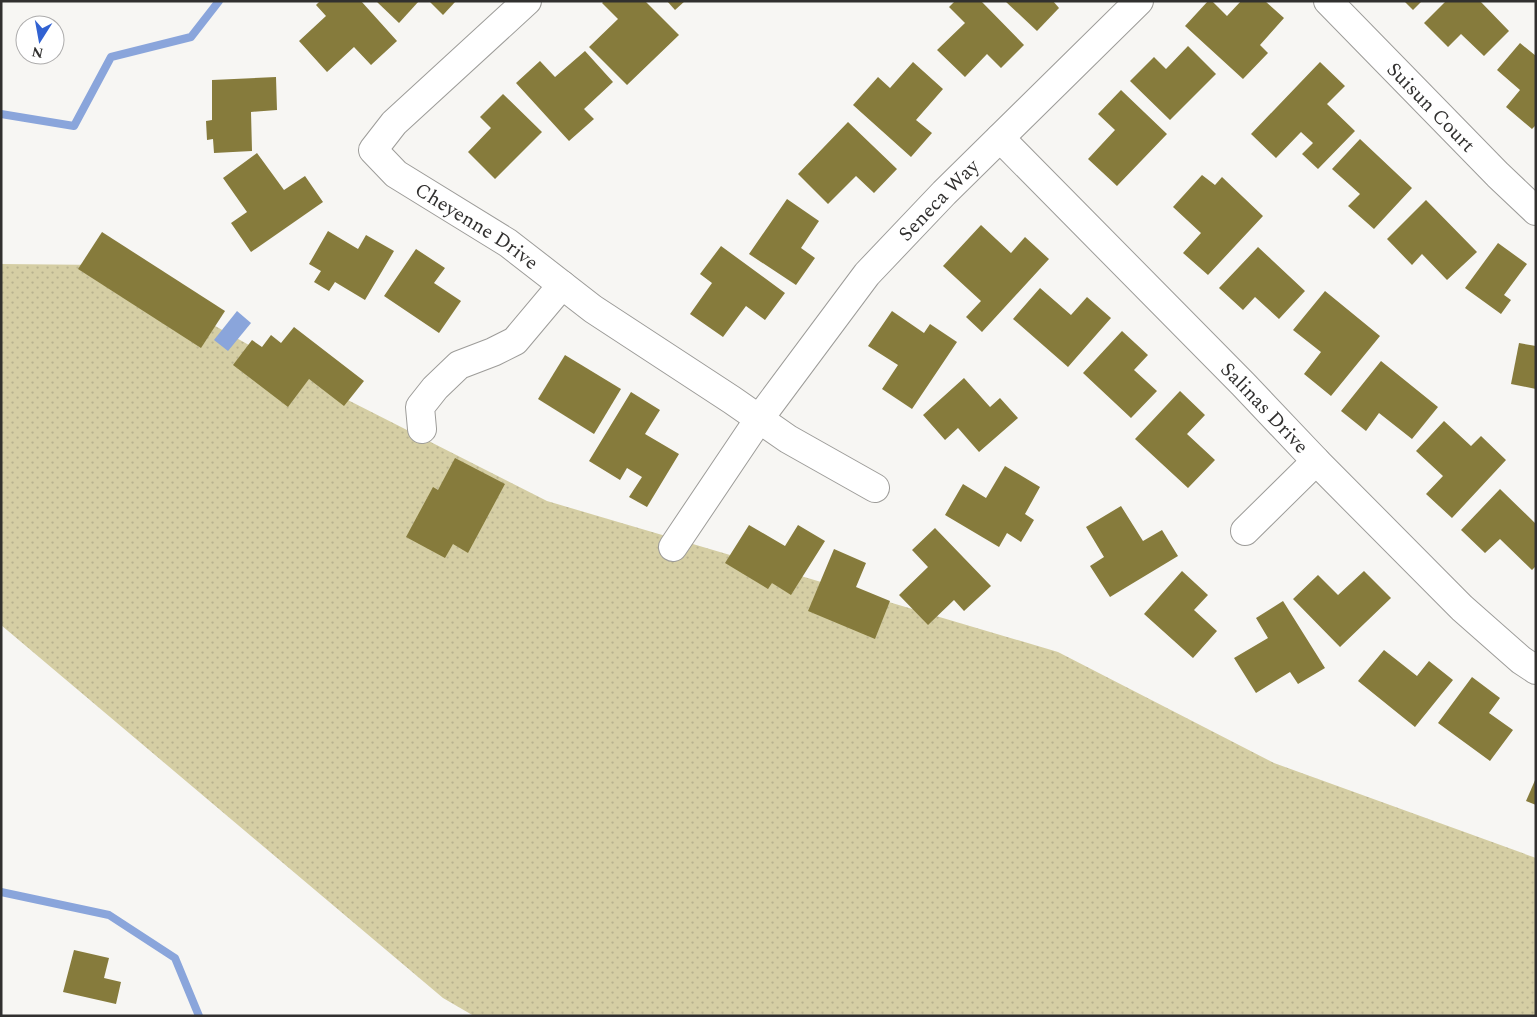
<svg xmlns="http://www.w3.org/2000/svg" width="1537" height="1017" font-family="Spectral,serif">
	<style>
		.grass { fill: url(#grass-dots) }
		.water { fill: #8aa5db }
		.lines { fill: none; stroke-linecap: round; stroke-linejoin: round }
		.stream { stroke: #8aa5db; stroke-width: 8 }
		.building { fill: #867b3c }
		.minor-casing { stroke: #9d9c99; stroke-width: 30 }
		.minor { stroke: #fff; stroke-width: 28 }
		.labels { text-anchor: middle; stroke-width: 4; stroke-linejoin: round; paint-order: stroke }
		.street-label { font-size: 20px; fill: #31302f; stroke: #fff }
	</style>
	<defs>
		<pattern id="grass-dots" width="8" height="8" patternUnits="userSpaceOnUse" patternTransform="scale(1.25)"><rect width="8" height="8" fill="#d5cea4"/><path d="M2 2h.1M6 6h.1" fill="none" stroke="#b7b18e" stroke-width="1.8" stroke-linecap="round"/></pattern>
	</defs>
	<rect width="100%" height="100%" fill="#f7f6f3"/>
	<!-- grass -->
	<polygon class="grass" points="1,264 107,265 334,393 547,501 1058,652 1274,763 1536,858 1536,1016 474,1016 443,998 1,625"/>
	<!-- water -->
	<polygon class="water" points="237,311 251,323 228,351 214,340"/>
	<g class="lines">
		<!-- stream -->
		<g class="stream">
			<polyline points="1,114 74,126 111,57 191,37 219,1"/>
			<polyline points="1,892 109,915 175,958 199,1016"/>
		</g>
	</g>
	<!-- building -->
	<g class="building">
		<polygon points="320,1 361,1 397,41 371,65 354,47 327,72 299,41 326,16 316,5"/>
		<polygon points="376,1 419,1 399,23"/>
		<polygon points="429,1 456,1 443,15"/>
		<polygon points="604,1 645,1 679,35 627,85 589,47 618,19 602,3"/>
		<polygon points="667,1 685,1 675,10"/>
		<polygon points="955,1 981,1 1024,45 1001,68 987,54 965,77 937,50 965,23 949,7"/>
		<polygon points="1005,1 1053,1 1059,8 1037,31"/>
		<polygon points="1208,1 1212,1 1227,16 1241,1 1265,1 1284,18 1260,45 1268,53 1243,79 1185,26"/>
		<polygon points="1404,1 1422,1 1413,10"/>
		<polygon points="1446,1 1480,1 1509,31 1484,56 1461,34 1448,47 1424,23"/>
		<polygon points="1520,43 1536,56 1536,125 1532,129 1506,107 1520,90 1497,70"/>
		<polygon points="1188,46 1216,74 1170,120 1130,81 1154,57 1166,69"/>
		<polygon points="585,51 613,82 584,109 594,119 569,141 516,83 540,61 555,77"/>
		<polygon points="913,62 943,89 916,120 932,133 911,157 853,105 878,77 890,88"/>
		<polygon points="1320,62 1345,86 1327,104 1355,131 1318,169 1302,154 1313,143 1301,132 1276,158 1251,134"/>
		<polygon points="276,77 277,110 251,112 252,151 214,153 213,139 207,140 206,121 212,120 212,80"/>
		<polygon points="1121,90 1167,134 1117,186 1088,159 1115,130 1098,114"/>
		<polygon points="503,94 542,132 495,179 468,152 491,128 480,117"/>
		<polygon points="848,122 897,169 874,193 856,176 828,204 798,174"/>
		<polygon points="1360,139 1412,188 1374,229 1348,206 1360,194 1332,169"/>
		<polygon points="257,153 284,190 305,176 323,202 251,252 231,223 247,212 223,178"/>
		<polygon points="1202,175 1215,185 1222,177 1263,216 1208,275 1183,253 1201,233 1173,207"/>
		<polygon points="787,199 819,221 801,248 815,258 796,285 749,254"/>
		<polygon points="1426,200 1477,252 1447,280 1422,254 1412,265 1387,239"/>
		<polygon points="981,225 1011,253 1025,237 1049,259 982,332 966,317 981,301 943,266"/>
		<polygon points="328,231 358,249 366,235 394,251 365,300 335,282 329,291 314,282 321,271 309,264"/>
		<polygon points="102,232 225,311 201,348 78,269"/>
		<polygon points="1498,243 1527,264 1504,295 1511,300 1501,314 1465,288"/>
		<polygon points="721,246 785,293 765,320 746,306 723,337 690,314 712,283 700,274"/>
		<polygon points="1258,247 1305,291 1279,319 1255,297 1243,310 1219,288"/>
		<polygon points="416,249 445,268 434,283 461,301 439,333 384,296"/>
		<polygon points="1040,288 1071,315 1087,297 1111,318 1068,367 1013,319"/>
		<polygon points="1325,291 1380,336 1331,396 1304,374 1321,352 1293,330"/>
		<polygon points="892,311 924,333 930,324 957,342 912,409 882,389 898,365 868,346"/>
		<polygon points="294,327 364,381 344,406 309,379 288,407 233,365 252,340 262,347 271,335 281,343"/>
		<polygon points="1122,331 1148,355 1134,370 1157,391 1131,418 1083,373"/>
		<polygon points="1519,343 1536,346 1536,389 1511,384"/>
		<polygon points="565,355 621,389 594,434 538,399"/>
		<polygon points="1381,361 1438,407 1412,439 1379,413 1366,431 1341,411"/>
		<polygon points="964,378 990,407 1000,398 1018,418 979,452 958,428 945,440 923,415"/>
		<polygon points="1180,391 1205,415 1187,434 1215,460 1188,488 1135,439"/>
		<polygon points="631,392 660,410 645,434 679,454 647,507 629,497 642,477 627,468 620,480 589,461"/>
		<polygon points="1444,421 1471,446 1481,436 1506,460 1452,518 1426,494 1443,476 1416,451"/>
		<polygon points="455,458 505,484 468,553 453,544 445,558 406,537 433,487 438,490"/>
		<polygon points="1005,466 1040,487 1025,514 1034,520 1021,542 1007,533 999,547 945,515 963,484 986,498"/>
		<polygon points="1500,489 1536,524 1536,566 1532,570 1500,539 1485,553 1461,530"/>
		<polygon points="1121,506 1143,541 1162,530 1178,556 1110,597 1090,566 1104,557 1086,527"/>
		<polygon points="749,525 785,546 798,525 825,541 791,595 772,583 768,589 725,563"/>
		<polygon points="935,528 991,586 964,611 954,600 928,625 899,595 928,567 912,550"/>
		<polygon points="834,549 866,563 856,587 890,601 875,639 808,611"/>
		<polygon points="1182,571 1208,595 1194,610 1217,631 1193,658 1144,614"/>
		<polygon points="1364,571 1391,598 1340,647 1293,599 1318,575 1338,595"/>
		<polygon points="1283,601 1325,668 1298,684 1290,672 1256,693 1234,658 1268,638 1256,618"/>
		<polygon points="1384,650 1417,676 1429,661 1453,680 1415,727 1358,681"/>
		<polygon points="1472,677 1500,698 1489,713 1513,730 1490,761 1438,723"/>
		<polygon points="1536,778 1536,805 1526,801"/>
		<polygon points="74,950 109,958 104,978 121,982 116,1004 63,992"/>
	</g>
	<g class="lines">
		<!-- minor casing -->
		<g class="minor-casing">
			<g id="minor">
				<path id="s1" d="M527,1L394,123L373,150L396,174L508,243L593,309L732,400L788,439L875,488"/>
				<path id="s2" d="M1328,1L1498,175L1536,211"/>
				<path id="s3" d="M1000,138L1243,384L1316,461L1462,608L1521,660L1536,670"/>
				<polyline points="422,429 420,407 435,388 459,365 493,352 515,341 562,285"/>
				<polyline points="1245,531 1316,461"/>
				<path id="s4" d="M673,547L759,419L867,274L944,193L1139,1"/>
			</g>
		</g>
		<!-- minor -->
		<use href="#minor" class="minor"/>
	</g>
	<g class="labels">
		<!-- street labels -->
		<g class="street-label">
			<text dy="7" stroke="none"><textPath href="#s2" startOffset="148">Suisun Court</textPath></text>
			<text dy="7" stroke="none"><textPath href="#s4" startOffset="438">Seneca Way</textPath></text>
			<text dy="7" stroke="none"><textPath href="#s1" startOffset="344">Cheyenne Drive</textPath></text>
			<text dy="7" stroke="none"><textPath href="#s3" startOffset="378">Salinas Drive</textPath></text>
		</g>
	</g>
	<!-- border -->
	<rect width="1537" height="1017" fill="none" stroke="#31302f" stroke-width="5"/>
	<!-- north arrow -->
	<g transform="translate(40 40) rotate(191)"><circle r="24" fill="#ffffff" stroke="#adacac"/>
	<path d="M0-4L9 19L0 12L-9 19Z" fill="#3162d2"/>
	<text y="-8" font-size="14" font-weight="bold" text-anchor="middle" fill="#31302f">N</text>
	</g>
</svg>
